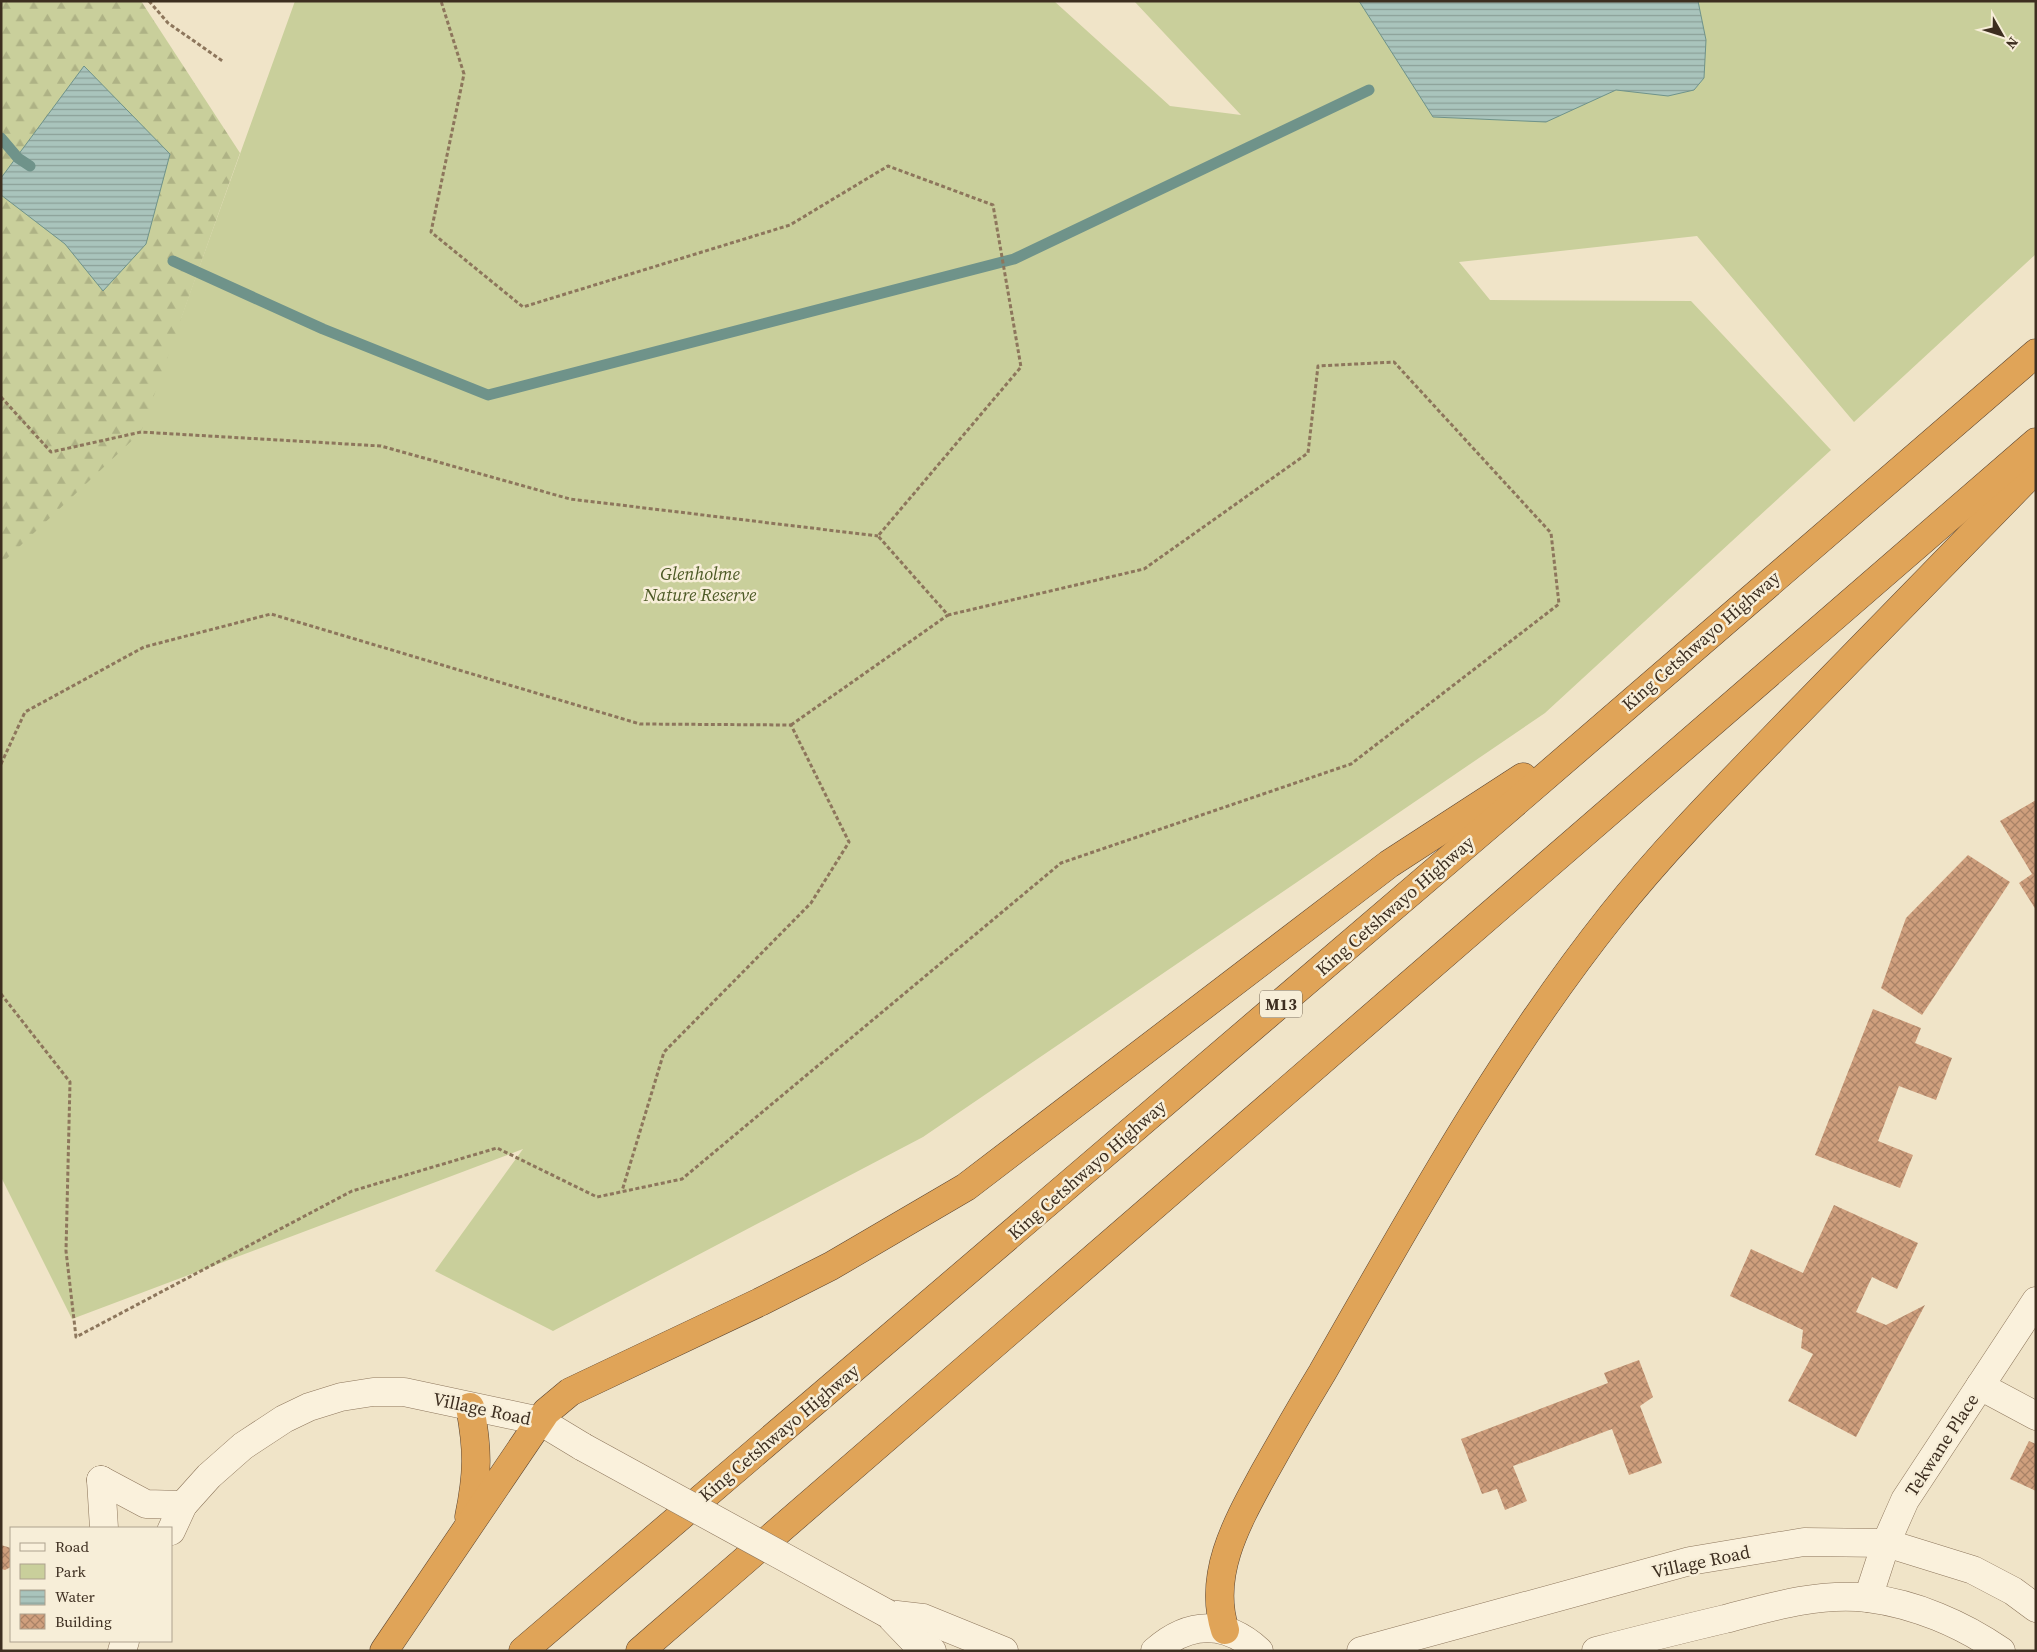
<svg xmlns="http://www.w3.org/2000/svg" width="2037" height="1652" font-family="'Source Serif 4',serif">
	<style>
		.green { fill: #c9cf9b }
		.forest { fill: url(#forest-firs) }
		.water { fill: url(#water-rules); stroke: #6f938a }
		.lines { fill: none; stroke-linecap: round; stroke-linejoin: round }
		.stream { stroke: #6f938a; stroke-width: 11 }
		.building { fill: url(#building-cross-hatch) }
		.minor-casing { stroke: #8d765c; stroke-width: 29 }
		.highway-casing { stroke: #5b4430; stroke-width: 29 }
		.path { stroke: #8d765c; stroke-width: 3; stroke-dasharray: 4 2.5; stroke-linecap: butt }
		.minor { stroke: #faf1dc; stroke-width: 28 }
		.highway { stroke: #e0a458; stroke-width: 28 }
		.minor-bridge-casing { stroke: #8d765c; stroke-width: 29; stroke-linecap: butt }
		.minor-bridge { stroke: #faf1dc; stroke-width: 28 }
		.labels { text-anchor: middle; stroke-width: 5; stroke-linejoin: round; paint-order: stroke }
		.shield { fill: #f7eed8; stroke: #756857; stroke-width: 1 }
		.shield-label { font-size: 16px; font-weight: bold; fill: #3d2e20 }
		.park-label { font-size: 18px; font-style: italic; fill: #4d5a26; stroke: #f7eed8 }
		.street-label { font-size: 18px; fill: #3d2e20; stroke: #f7eed8 }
	</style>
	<defs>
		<pattern id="forest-firs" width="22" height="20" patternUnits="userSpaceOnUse" patternTransform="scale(1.25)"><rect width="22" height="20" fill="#c9cf9b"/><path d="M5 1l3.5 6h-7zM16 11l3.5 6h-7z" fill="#aeb285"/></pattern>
		<pattern id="water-rules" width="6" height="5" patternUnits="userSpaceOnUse" patternTransform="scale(1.25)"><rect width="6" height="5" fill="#a9c4bc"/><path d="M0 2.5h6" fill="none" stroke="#8ba098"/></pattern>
		<pattern id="building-cross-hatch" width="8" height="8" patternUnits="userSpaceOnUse" patternTransform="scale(1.25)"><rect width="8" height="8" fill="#cf9f7d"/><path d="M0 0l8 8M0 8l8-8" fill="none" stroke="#a98266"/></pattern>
	</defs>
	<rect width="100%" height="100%" fill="#f0e4c8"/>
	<!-- green -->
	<polygon class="green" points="295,1 1054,1 1170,106 1241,115 1134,1 2036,1 2036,254 1854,422 1697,236 1459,262 1490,300 1691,301 1831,450 1545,713 923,1137 553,1331 435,1271 523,1149 72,1319 1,1177 1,476 181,318"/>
	<!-- forest -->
	<polygon class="forest" points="1,1 141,1 240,153 141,432 1,564"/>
	<!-- water -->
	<g class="water">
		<polygon points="1359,1 1698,1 1706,40 1704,78 1694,90 1668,96 1616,90 1546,122 1433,117"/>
		<polygon points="84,66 170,154 146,244 103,291 65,244 1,195 1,178"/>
	</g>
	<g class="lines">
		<!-- stream -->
		<g class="stream">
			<polyline points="1,138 18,158 30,166"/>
			<polyline points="173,261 323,329 488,395 1014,259 1369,90"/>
		</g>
	</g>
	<!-- building -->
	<g class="building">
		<polygon points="2036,800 2036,910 2019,883 2032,874 2000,821"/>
		<polygon points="1968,855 2010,882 1922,1015 1881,988 1906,918"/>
		<polygon points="1873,1009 1921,1028 1915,1043 1952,1058 1936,1100 1899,1086 1878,1141 1913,1155 1900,1188 1815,1155"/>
		<polygon points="1834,1205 1918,1243 1897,1289 1872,1277 1856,1312 1886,1325 1925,1305 1856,1437 1788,1401 1813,1354 1801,1348 1803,1330 1730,1296 1751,1249 1803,1273"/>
		<polygon points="1639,1360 1653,1397 1640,1406 1662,1463 1629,1475 1612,1429 1513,1466 1527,1501 1505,1510 1497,1489 1482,1494 1461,1439 1608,1383 1604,1373"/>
		<polygon points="2029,1441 2036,1444 2036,1491 2010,1479"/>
		<polygon points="1,1545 11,1548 11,1567 5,1570 1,1569"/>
	</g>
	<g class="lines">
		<!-- minor casing -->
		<g class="minor-casing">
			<g id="minor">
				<polyline points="1980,1386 2036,1416"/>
				<polyline points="101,1480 146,1504 183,1505"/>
				<polyline points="101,1480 104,1528"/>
				<polyline points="171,1531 183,1505 209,1476 243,1446 284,1419 309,1407 341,1397 373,1392 404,1392 540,1421 583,1447"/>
				<polyline points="1868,1598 1886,1543 1905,1500 2036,1301"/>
				<polyline points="888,1614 923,1618 1004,1651"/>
				<polyline points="888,1614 913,1640 932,1651"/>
				<polyline points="122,1651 125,1641"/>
				<path d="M1155,1651C1189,1621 1225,1620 1259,1651"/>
				<polyline points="1361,1651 1690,1561 1804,1542 1886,1543 1973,1570 2013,1591 2036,1608"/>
				<path d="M1596,1651C1639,1640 1682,1629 1725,1619C1770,1607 1821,1592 1868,1598C1915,1604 1962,1624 2001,1651"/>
			</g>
		</g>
		<!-- highway casing -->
		<g class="highway-casing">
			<g id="highway">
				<path d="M469,1517C478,1473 478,1450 470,1407"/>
				<path d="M1225,1630C1207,1574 1238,1521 1264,1473C1283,1439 1302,1406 1322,1373C1412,1216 1499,1057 1612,915C1666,847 1728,785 1788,723C1871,638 1953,553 2036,469"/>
				<polyline points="384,1651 540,1421 546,1412 570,1392 760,1302 831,1266 966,1187 1389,864 1523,777"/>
				<polyline points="523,1651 1495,820 2036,353"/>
				<polyline points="640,1651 2036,442"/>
			</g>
		</g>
		<!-- path -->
		<g class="path">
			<polyline points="149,1 168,23 224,62"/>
			<polyline points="1,397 51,452 141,432 381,446 570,499 878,536"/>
			<polyline points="791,725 948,615"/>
			<polyline points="1,764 25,712 144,647 271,614 640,724 791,725 849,842 811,903 664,1052 622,1191"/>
			<polyline points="1,994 70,1082 66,1251 76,1337 352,1191 497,1148 597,1197 682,1179 1061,863 1351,764 1559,604 1551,533 1394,362 1318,366 1308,453 1144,569 948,615 878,536 1021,367 993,205 888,166 790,225 523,307 431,232 464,74 441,1"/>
		</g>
		<!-- minor -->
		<use href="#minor" class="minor"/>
		<!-- highway -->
		<use href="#highway" class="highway"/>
		<!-- minor-bridge casing -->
		<g class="minor-bridge-casing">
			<polyline id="minor-bridge" points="583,1447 888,1614"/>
		</g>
		<!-- minor-bridge -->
		<use href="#minor-bridge" class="minor-bridge"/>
	</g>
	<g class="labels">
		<!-- shield labels -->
		<rect class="shield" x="1260" y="990.5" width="42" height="27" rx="4"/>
		<g class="shield-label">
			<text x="1281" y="1010">M13</text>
		</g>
		<!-- park labels -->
		<g class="park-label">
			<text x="700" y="580">Glenholme<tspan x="700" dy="21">Nature Reserve</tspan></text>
		</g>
		<!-- street labels -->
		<g class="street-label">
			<text transform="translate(1701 641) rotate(-41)" y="6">King Cetshwayo Highway</text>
			<text transform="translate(1395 906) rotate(-41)" y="6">King Cetshwayo Highway</text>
			<text transform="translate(1087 1170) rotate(-41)" y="6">King Cetshwayo Highway</text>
			<text transform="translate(482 1409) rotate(12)" y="6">Village Road</text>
			<text transform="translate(779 1433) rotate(-40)" y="6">King Cetshwayo Highway</text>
			<text transform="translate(1942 1445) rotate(-57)" y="6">Tekwane Place</text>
			<text transform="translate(1701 1562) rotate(-12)" y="6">Village Road</text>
		</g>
	</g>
	<!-- border -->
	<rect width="2037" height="1652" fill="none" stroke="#3d2e20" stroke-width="5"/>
	<!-- legend -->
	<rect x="10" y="1527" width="162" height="115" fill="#f7eed8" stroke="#ada18e"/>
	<rect x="20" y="1543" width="25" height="8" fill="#faf1dc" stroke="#ada18e"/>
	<text x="55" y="1552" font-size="15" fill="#3d2e20">Road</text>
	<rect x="20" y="1564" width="25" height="15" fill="#c9cf9b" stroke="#ada18e"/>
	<text x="55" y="1577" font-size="15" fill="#3d2e20">Park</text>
	<rect x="20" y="1590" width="25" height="15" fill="url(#water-rules)" stroke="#ada18e"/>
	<text x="55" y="1602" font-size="15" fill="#3d2e20">Water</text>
	<rect x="20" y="1614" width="25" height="15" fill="url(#building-cross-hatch)" stroke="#ada18e"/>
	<text x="55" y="1627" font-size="15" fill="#3d2e20">Building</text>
	<!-- north arrow -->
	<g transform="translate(2002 35) rotate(129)" stroke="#f7eed8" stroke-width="4" paint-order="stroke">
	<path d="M0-4L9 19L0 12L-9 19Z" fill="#3d2e20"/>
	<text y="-8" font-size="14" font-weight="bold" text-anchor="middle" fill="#3d2e20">N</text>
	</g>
</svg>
